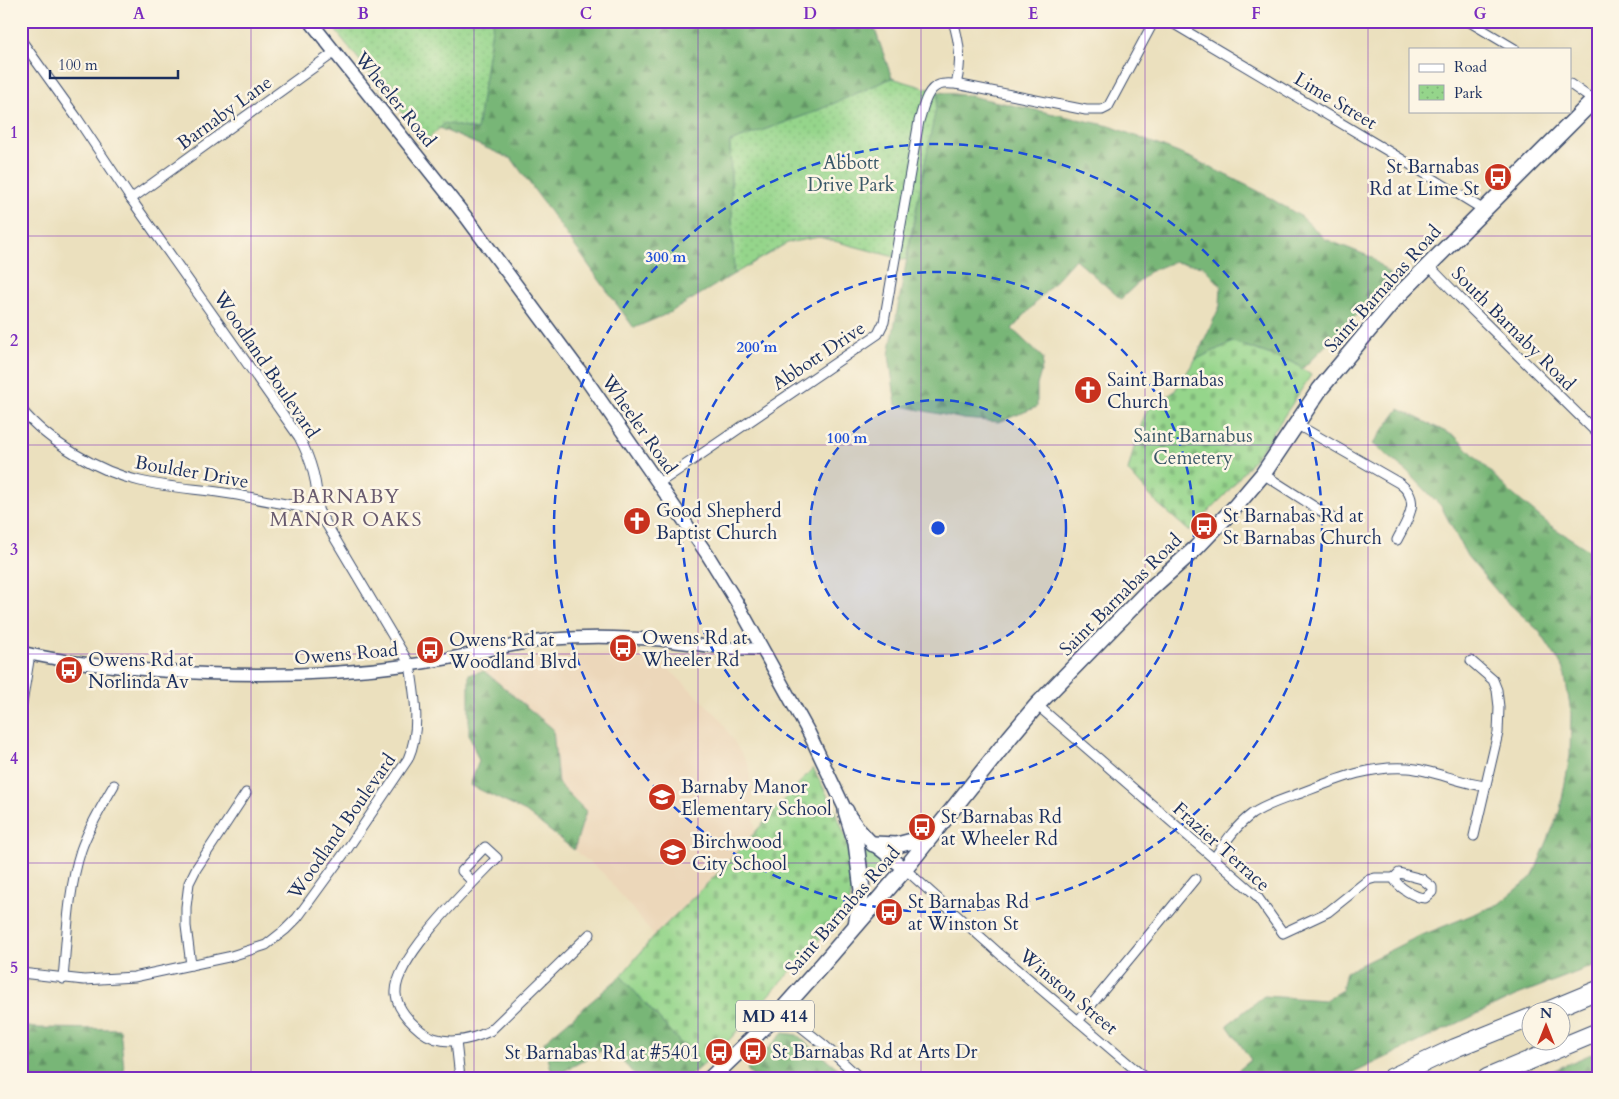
<svg xmlns="http://www.w3.org/2000/svg" width="1619" height="1099" font-family="Cardo,serif">
	<style>
		.built { fill: #ecd7ba }
		.grass { fill: #95d58b; stroke: #588274 }
		.forest { fill: url(#forest-firs); stroke: #4a726a }
		.cemetery { fill: url(#cemetery-stones); stroke: #588274 }
		.park { fill: url(#park-dots); stroke: #588274 }
		.lines { fill: none; stroke-linecap: round; stroke-linejoin: round }
		.minor-casing { stroke: #3a4a6c; stroke-width: 11 }
		.tertiary-casing { stroke: #3a4a6c; stroke-width: 14 }
		.secondary-casing { stroke: #3a4a6c; stroke-width: 15 }
		.primary-casing { stroke: #3a4a6c; stroke-width: 18 }
		.motorway-casing { stroke: #3a4a6c; stroke-width: 20 }
		.minor { stroke: #fff; stroke-width: 9 }
		.tertiary { stroke: #fff; stroke-width: 11 }
		.secondary { stroke: #fff; stroke-width: 12 }
		.primary { stroke: #fff; stroke-width: 15 }
		.motorway { stroke: #fff; stroke-width: 18 }
		.grid { fill: none; stroke: #7b2cbf; stroke-width: 1; stroke-opacity: 0.55 }
		.ring { fill: none; stroke: #1d4ed8; stroke-width: 2.5; stroke-dasharray: 9 6 }
		.labels { text-anchor: middle; stroke-width: 5; stroke-linejoin: round; paint-order: stroke }
		.shield { fill: #fcf5e5; stroke: #5e6a86; stroke-width: 1 }
		.shield-label { font-size: 18px; font-weight: bold; fill: #1b2f5e }
		.street-label { font-size: 19px; fill: #1b2f5e; stroke: #fcf5e5 }
		.park-label { font-size: 19px; fill: #3a5869; stroke: #fcf5e5 }
		.poi-label { font-size: 19px; fill: #1b2f5e; stroke: #fcf5e5; text-anchor: start }
		.neighbourhood-label { font-size: 20px; letter-spacing: 1px; fill: #695b6f; stroke: #fcf5e5 }
		.centre { fill: #1d4ed8; stroke: #fcf5e5; stroke-width: 2.5 }
		.ring-label { font-size: 15px; text-anchor: middle; font-weight: bold; fill: #1d4ed8; stroke: #fcf5e5; stroke-width: 5; stroke-linejoin: round; paint-order: stroke }
		.neatline { fill: none; stroke: #7b2cbf; stroke-width: 2 }
		.grid-label { font-size: 16px; text-anchor: middle; font-weight: bold; fill: #7b2cbf }
	</style>
	<defs>
		<pattern id="forest-firs" width="22" height="20" patternUnits="userSpaceOnUse" patternTransform="scale(1.25)"><rect width="22" height="20" fill="#78b677"/><path d="M5 1l3.5 6h-7zM16 11l3.5 6h-7z" fill="#629465"/></pattern>
		<pattern id="cemetery-stones" width="16" height="16" patternUnits="userSpaceOnUse" patternTransform="scale(1.25)"><rect width="16" height="16" fill="#95d58b"/><path d="M2 7V4a2 2 0 0 1 4 0v3zM10 15v-3a2 2 0 0 1 4 0v3z" fill="#80b77a"/></pattern>
		<pattern id="park-dots" width="8" height="8" patternUnits="userSpaceOnUse" patternTransform="scale(1.25)"><rect width="8" height="8" fill="#95d58b"/><path d="M2 2h.1M6 6h.1" fill="none" stroke="#80b77a" stroke-width="1.8" stroke-linecap="round"/></pattern>
	</defs>
	<rect width="100%" height="100%" fill="#fcf5e5"/>
	<filter id="ink" filterUnits="userSpaceOnUse"><feTurbulence type="fractalNoise" baseFrequency=".02" numOctaves="2"/><feDisplacementMap in="SourceGraphic" scale="10" xChannelSelector="R" yChannelSelector="G"/><feConvolveMatrix kernelMatrix="1 2 1 2 8 2 1 2 1" color-interpolation-filters="sRGB"/></filter>
	<filter id="wash" filterUnits="userSpaceOnUse"><feTurbulence type="fractalNoise" baseFrequency=".0096" numOctaves="4" result="noise"/><feDisplacementMap in="SourceGraphic" scale="20" xChannelSelector="R" yChannelSelector="G"/><feGaussianBlur stdDeviation="1.12" result="paint"/><feColorMatrix in="noise" values="0 0 0 0 0 0 0 0 0 0 0 0 0 0 0 0 0 1.4 0 .05"/><feComposite in="paint" operator="in"/></filter>
	<g filter="url(#wash)">
		<rect width="100%" height="100%" fill="#ebe0be"/>
		<!-- built -->
		<polygon class="built" points="586,653 654,655 719,717 749,766 755,832 721,870 654,936 603,873 574,850 586,811 558,783 553,729 484,671 540,656"/>
		<!-- grass -->
		<polygon class="grass" points="860,840 887,865 869,888"/>
		<!-- forest -->
		<g class="forest">
			<polygon points="493,21 872,21 892,78 812,113 730,142 734,274 669,313 634,328 512,159 439,128 445,123 477,130"/>
			<polygon points="939,92 970,96 1110,126 1191,158 1258,191 1302,217 1325,239 1371,257 1394,278 1302,369 1294,363 1233,342 1195,360 1220,306 1221,286 1203,266 1173,262 1149,272 1121,299 1075,259 1012,329 1043,358 1042,368 1037,385 1037,407 999,422 964,419 896,405 889,355 930,135"/>
			<polygon points="1399,409 1456,437 1511,493 1551,526 1587,549 1598,559 1598,964 1515,996 1343,1078 1229,1078 1251,1060 1227,1025 1264,996 1325,1000 1342,990 1346,972 1415,938 1499,904 1533,876 1560,810 1570,756 1571,713 1564,669 1539,631 1500,595 1467,556 1441,506 1407,471 1373,444"/>
			<polygon points="484,671 553,729 558,783 586,811 574,850 526,812 470,785 479,761 469,735 469,674"/>
			<polygon points="621,976 701,1066 687,1078 637,1078 610,1046 553,1077 544,1042"/>
			<polygon points="21,1026 36,1028 120,1029 125,1078 21,1078"/>
			<polygon points="783,1033 797,1035 840,1070 835,1078 754,1078 747,1069"/>
			<polygon points="1598,1051 1598,1078 1536,1078"/>
		</g>
		<!-- cemetery -->
		<g class="cemetery">
			<polygon points="1233,342 1294,363 1311,375 1265,445 1226,494 1189,531 1156,502 1128,471 1138,432 1148,408 1174,392 1195,360"/>
			<path d="M813,768C835,810 864,858 848,907L731,1038L701,1066L621,976L654,936L721,870Z"/>
		</g>
		<!-- park -->
		<g class="park">
			<polygon points="328,21 493,21 477,130 445,123 425,142"/>
			<polygon points="892,78 939,92 906,260 819,237 787,243 734,274 730,142 812,113"/>
		</g>
	</g>
	<g filter="url(#ink)">
		<g class="lines">
			<!-- minor casing -->
			<g class="minor-casing">
				<g id="minor">
					<path d="M953,21C960,44 962,62 956,84"/>
					<polyline points="1169,21 1393,154 1484,210"/>
					<polyline points="1468,21 1515,49"/>
					<path d="M21,40L77,118L131,199L299,437C312,461 318,483 318,510L410,665C415,696 421,730 408,759L348,848L297,918L285,930L266,945L228,957L134,977L84,980L21,973"/>
					<polyline points="1570,84 1593,100"/>
					<polyline points="131,199 335,52"/>
					<polyline points="1429,266 1460,298 1598,434"/>
					<path d="M21,409C48,442 99,472 140,481C170,488 201,489 231,494C260,499 289,505 318,510"/>
					<path d="M1296,424L1399,483C1423,500 1407,520 1397,540"/>
					<polyline points="1263,474 1335,520"/>
					<path d="M659,483L878,334L884,322L919,121C923,109 926,89 939,85C944,83 951,84 956,84L1086,110H1102L1108,107L1154,21"/>
					<polyline points="1471,661 1493,680 1497,690 1499,707 1498,733 1474,836"/>
					<polyline points="1037,705 1256,895 1283,933 1328,912 1368,880 1375,878 1394,878"/>
					<polyline points="21,710 30,654"/>
					<path d="M1215,857C1226,841 1236,826 1252,814C1267,804 1284,799 1301,793C1335,780 1370,765 1408,768C1434,770 1459,783 1485,786"/>
					<polyline points="905,869 1002,956 1145,1078"/>
					<path d="M1399,873L1422,879L1432,887V892L1425,898C1416,898 1397,887 1394,878Z"/>
					<path d="M473,882L462,871L485,847L497,858C472,884 393,959 396,994C397,1009 410,1022 421,1031C441,1047 469,1041 490,1031L590,934"/>
					<polyline points="191,965 186,926 186,907 189,883 196,869 246,793"/>
					<path d="M63,979C67,936 68,890 81,850C89,827 102,806 114,785"/>
					<polyline points="781,1011 824,1045 860,1078"/>
					<polyline points="1078,1021 1195,879"/>
					<polyline points="456,1041 460,1078"/>
				</g>
			</g>
			<!-- tertiary casing -->
			<g class="tertiary-casing">
				<path id="tertiary" d="M21,652C63,662 106,666 149,670C237,677 321,677 409,665C458,659 505,644 554,639C590,636 625,637 660,640C694,644 728,650 762,649"/>
			</g>
			<!-- secondary casing -->
			<g class="secondary-casing">
				<polyline id="secondary" points="310,21 466,217 583,375 656,480 707,554 736,601 809,733 846,811 860,830 873,844 905,869"/>
			</g>
			<!-- primary casing -->
			<g class="primary-casing">
				<g id="primary">
					<polyline points="846,811 856,843 862,890 856,925"/>
					<polyline points="873,844 897,845 931,836"/>
					<polyline points="711,1078 781,1011 823,964 905,869 1010,737 1037,705 1147,592 1196,548 1235,507 1263,474 1320,389 1394,300 1598,96"/>
				</g>
			</g>
			<!-- motorway casing -->
			<g class="motorway-casing">
				<g id="motorway">
					<polyline points="1545,1012 1598,990"/>
					<polyline points="1391,1078 1455,1048 1532,1017"/>
					<polyline points="1487,1078 1598,1032"/>
				</g>
			</g>
			<!-- minor -->
			<use href="#minor" class="minor"/>
			<!-- tertiary -->
			<use href="#tertiary" class="tertiary"/>
			<!-- secondary -->
			<use href="#secondary" class="secondary"/>
			<!-- primary -->
			<use href="#primary" class="primary"/>
			<!-- motorway -->
			<use href="#motorway" class="motorway"/>
		</g>
	</g>
	<!-- grid -->
	<path class="grid" d="M251,21V1078M474,21V1078M698,21V1078M921,21V1078M1145,21V1078M1368,21V1078M21,236H1598M21,445H1598M21,654H1598M21,863H1598"/>
	<!-- distance rings -->
	<circle cx="938" cy="528" r="128" fill="#1d4ed8" fill-opacity=".12"/>
	<g class="ring">
		<circle cx="938" cy="528" r="128"/>
		<circle cx="938" cy="528" r="256"/>
		<circle cx="938" cy="528" r="384"/>
	</g>
	<!-- icons -->
	<defs>
		<g id="bus-disc" transform="scale(1.4375)"><circle r="9.5" fill="#c8321e" stroke="#fcf5e5"/><path d="M-5-6H5V4H4V6H2V4H-2V6H-4V4H-5ZM-3.5-4V0h7V-4ZM-3.5 1.2v1.5H-2V1.2ZM2 1.2v1.5H3.5V1.2Z" fill="#fff"/></g>
		<g id="church-disc" transform="scale(1.4375)"><circle r="9.5" fill="#c8321e" stroke="#fcf5e5"/><path d="M-1.2-6h2.4v3.5h3.3v2.4h-3.3V6h-2.4V-.1h-3.3v-2.4h3.3Z" fill="#fff"/></g>
		<g id="school-disc" transform="scale(1.4375)"><circle r="9.5" fill="#c8321e" stroke="#fcf5e5"/><path d="M0-5L7-2L0 1L-7-2ZM-4 1L0 2.5L4 1V4Q0 6-4 4Z" fill="#fff"/></g>
	</defs>
	<g fill-rule="evenodd">
		<use href="#bus-disc" x="1498" y="177"/>
		<use href="#church-disc" x="1088" y="390"/>
		<use href="#church-disc" x="637" y="521"/>
		<use href="#bus-disc" x="1204" y="526"/>
		<use href="#bus-disc" x="623" y="648"/>
		<use href="#bus-disc" x="430" y="650"/>
		<use href="#bus-disc" x="69" y="670"/>
		<use href="#school-disc" x="662" y="797"/>
		<use href="#bus-disc" x="922" y="827"/>
		<use href="#school-disc" x="673" y="852"/>
		<use href="#bus-disc" x="889" y="912"/>
		<use href="#bus-disc" x="753" y="1051"/>
		<use href="#bus-disc" x="719" y="1052"/>
	</g>
	<g class="labels">
		<!-- shield labels -->
		<rect class="shield" x="736" y="1000.5" width="78" height="31" rx="4"/>
		<g class="shield-label">
			<text x="775" y="1022">MD 414</text>
		</g>
		<!-- street labels -->
		<g class="street-label">
			<text transform="translate(396 99) rotate(51)" y="7">Wheeler Road</text>
			<text transform="translate(1336 100) rotate(31)" y="7">Lime Street</text>
			<text transform="translate(224 112) rotate(-36)" y="7">Barnaby Lane</text>
			<text transform="translate(1382 288) rotate(-48)" y="7">Saint Barnabas Road</text>
			<text transform="translate(1514 328) rotate(45)" y="7">South Barnaby Road</text>
			<text transform="translate(818 355) rotate(-34)" y="7">Abbott Drive</text>
			<text transform="translate(267 364) rotate(56)" y="7">Woodland Boulevard</text>
			<text transform="translate(640 424) rotate(55)" y="7">Wheeler Road</text>
			<text transform="translate(192 471) rotate(10)" y="7">Boulder Drive</text>
			<text transform="translate(1120 594) rotate(-45)" y="7">Saint Barnabas Road</text>
			<text transform="translate(346 653) rotate(-5)" y="7">Owens Road</text>
			<text transform="translate(341 826) rotate(-55)" y="7">Woodland Boulevard</text>
			<text transform="translate(1222 846) rotate(42)" y="7">Frazier Terrace</text>
			<text transform="translate(842 910) rotate(-49)" y="7">Saint Barnabas Road</text>
			<text transform="translate(1069 991) rotate(40)" y="7">Winston Street</text>
		</g>
		<!-- park labels -->
		<g class="park-label">
			<text x="851" y="169">Abbott<tspan x="851" dy="22">Drive Park</tspan></text>
			<text x="1193" y="442">Saint Barnabus<tspan x="1193" dy="22">Cemetery</tspan></text>
		</g>
		<!-- poi labels -->
		<g class="poi-label">
			<text x="1479" y="173" text-anchor="end">St Barnabas<tspan x="1479" dy="22">Rd at Lime St</tspan></text>
			<text x="1107" y="386">Saint Barnabas<tspan x="1107" dy="22">Church</tspan></text>
			<text x="656" y="517">Good Shepherd<tspan x="656" dy="22">Baptist Church</tspan></text>
			<text x="1223" y="522">St Barnabas Rd at<tspan x="1223" dy="22">St Barnabas Church</tspan></text>
			<text x="642" y="644">Owens Rd at<tspan x="642" dy="22">Wheeler Rd</tspan></text>
			<text x="449" y="646">Owens Rd at<tspan x="449" dy="22">Woodland Blvd</tspan></text>
			<text x="88" y="666">Owens Rd at<tspan x="88" dy="22">Norlinda Av</tspan></text>
			<text x="681" y="793">Barnaby Manor<tspan x="681" dy="22">Elementary School</tspan></text>
			<text x="941" y="823">St Barnabas Rd<tspan x="941" dy="22">at Wheeler Rd</tspan></text>
			<text x="692" y="848">Birchwood<tspan x="692" dy="22">City School</tspan></text>
			<text x="908" y="908">St Barnabas Rd<tspan x="908" dy="22">at Winston St</tspan></text>
			<text x="772" y="1058">St Barnabas Rd at Arts Dr</text>
			<text x="700" y="1059" text-anchor="end">St Barnabas Rd at #5401</text>
		</g>
		<!-- neighbourhood labels -->
		<g class="neighbourhood-label">
			<text x="346" y="503">BARNABY<tspan x="346" dy="23">MANOR OAKS</tspan></text>
		</g>
	</g>
	<circle cx="938" cy="528" r="8" class="centre"/>
	<g class="ring-label">
		<text x="666" y="262">300 m</text>
		<text x="757" y="352">200 m</text>
		<text x="847" y="443">100 m</text>
	</g>
	<!-- margin -->
	<rect width="1619" height="1099" fill="none" stroke="#fcf5e5" stroke-width="55"/>
	<!-- legend -->
	<rect x="1409" y="48" width="162" height="65" fill="#fcf5e5" stroke="#a2a6af"/>
	<rect x="1419" y="64" width="25" height="8" fill="#ffffff" stroke="#a2a6af"/>
	<text x="1454" y="72" font-size="15" fill="#1b2f5e">Road</text>
	<rect x="1419" y="85" width="25" height="15" fill="url(#park-dots)" stroke="#a2a6af"/>
	<text x="1454" y="98" font-size="15" fill="#1b2f5e">Park</text>
	<!-- north arrow -->
	<g transform="translate(1546 1026)"><circle r="24" fill="#fcf5e5" stroke="#a2a6af"/>
	<path d="M0-4L9 19L0 12L-9 19Z" fill="#c8321e"/>
	<text y="-8" font-size="14" font-weight="bold" text-anchor="middle" fill="#1b2f5e">N</text>
	</g>
	<!-- scale -->
	<path d="M50 70v8h128v-8" fill="none" stroke="#1b2f5e" stroke-width="2.5"/>
	<text x="58" y="70" font-size="15" fill="#1b2f5e" stroke="#fcf5e5" stroke-width="4" paint-order="stroke">100 m</text>
	<rect x="28" y="28" width="1564" height="1044" class="neatline"/>
	<g class="grid-label">
		<text x="139" y="19">A</text>
		<text x="363" y="19">B</text>
		<text x="586" y="19">C</text>
		<text x="810" y="19">D</text>
		<text x="1033" y="19">E</text>
		<text x="1256" y="19">F</text>
		<text x="1480" y="19">G</text>
		<text x="14" y="138">1</text>
		<text x="14" y="346">2</text>
		<text x="14" y="555">3</text>
		<text x="14" y="764">4</text>
		<text x="14" y="973">5</text>
	</g>
</svg>
